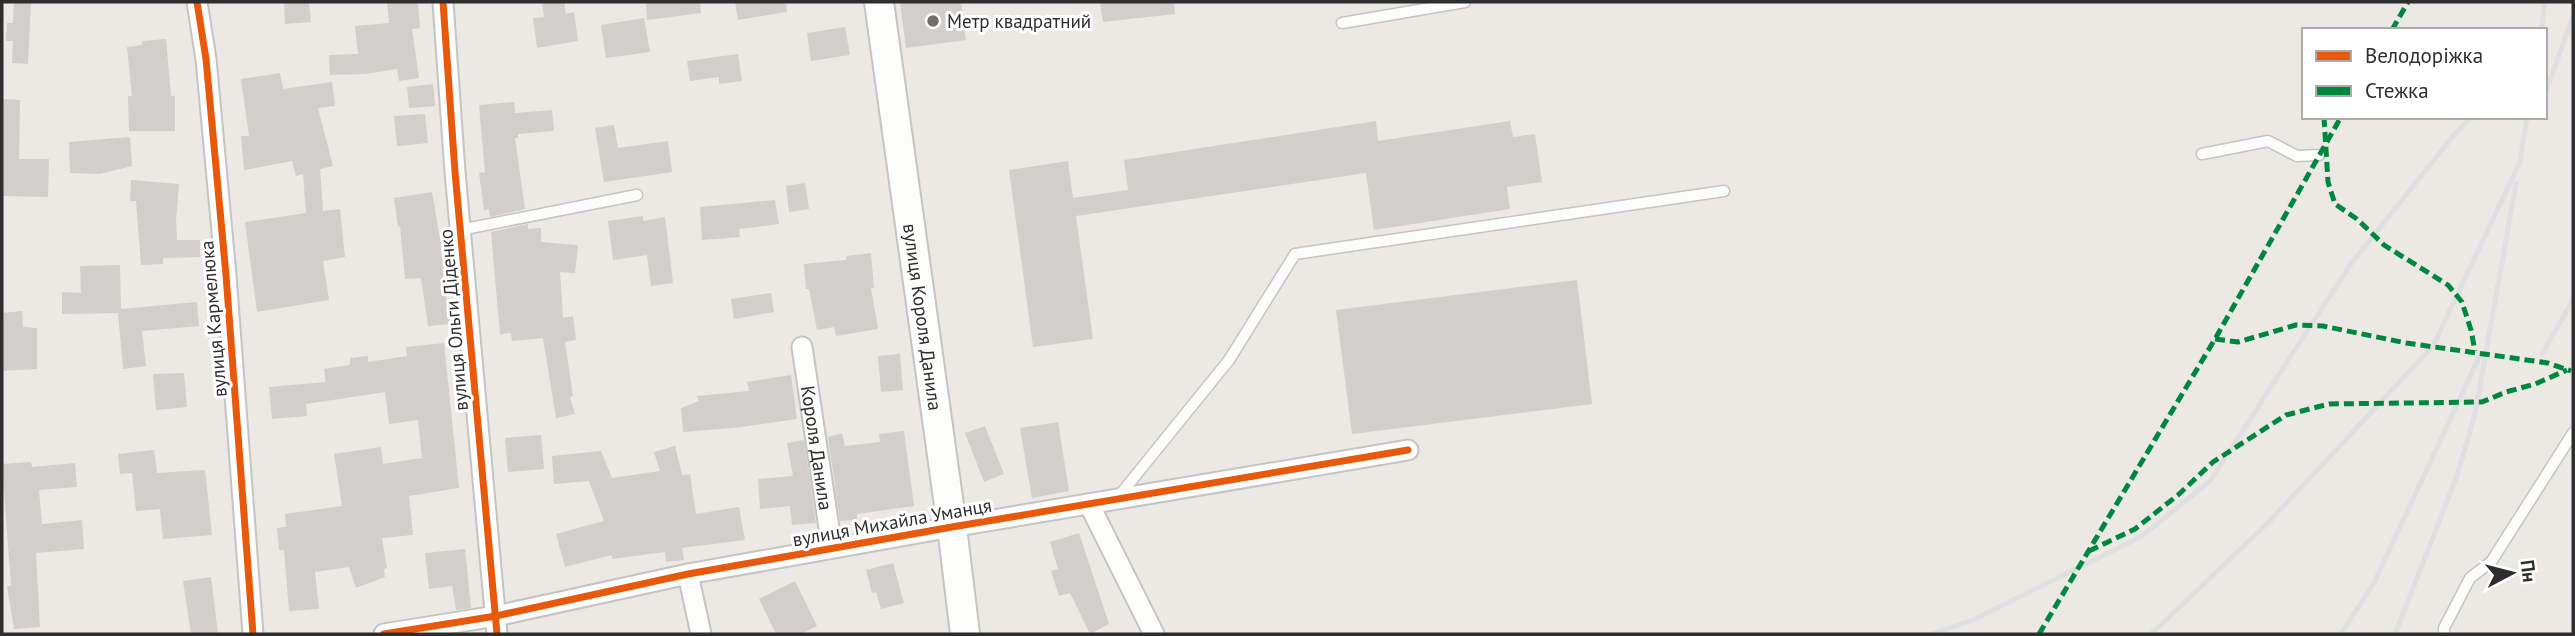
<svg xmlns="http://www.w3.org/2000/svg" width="2575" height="636" font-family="'PT Sans',sans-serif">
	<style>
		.building { fill: #d1cecb }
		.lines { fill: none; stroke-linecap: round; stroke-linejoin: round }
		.service-casing { stroke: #c5c4c5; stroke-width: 13 }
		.minor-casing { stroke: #c5c4c5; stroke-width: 23 }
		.secondary-casing { stroke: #c5c4c5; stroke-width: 32 }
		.service { stroke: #fcfcfb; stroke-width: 10 }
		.minor { stroke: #fcfcfb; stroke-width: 19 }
		.secondary { stroke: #fcfcfb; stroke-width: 28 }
		.rail { stroke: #dfdfe1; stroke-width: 5 }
		.quiet { stroke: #00873e; stroke-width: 5; stroke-dasharray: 10 5; stroke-linecap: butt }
		.cycleway-casing { stroke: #fff; stroke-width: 11 }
		.cycleway { stroke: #e8590c; stroke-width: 7 }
		.poi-dot { fill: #706f6e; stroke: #fff; stroke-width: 2.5 }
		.labels { text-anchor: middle; stroke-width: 6; stroke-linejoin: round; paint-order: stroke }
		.poi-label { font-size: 19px; fill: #2e2e2e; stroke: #fff; text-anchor: start }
		.street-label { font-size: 19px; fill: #2e2e2e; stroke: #fff }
	</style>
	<rect width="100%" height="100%" fill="#ece8e4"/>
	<!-- building -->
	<g class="building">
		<polygon points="14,2 31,2 28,64 12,63 13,41 6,41 7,23 13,23"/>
		<polygon points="284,2 309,2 311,22 285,24"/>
		<polygon points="387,2 418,2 420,28 412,29 419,78 399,81 397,69 366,74 330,75 329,55 358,54 355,26 389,23"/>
		<polygon points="542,2 564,2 566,14 574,12 578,41 537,48 533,18 544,17"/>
		<polygon points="646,2 700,2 701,13 647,20"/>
		<polygon points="735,2 786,2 787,12 738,20"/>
		<polygon points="900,2 961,2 966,40 906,48"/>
		<polygon points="1100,2 1174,2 1175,14 1103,22"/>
		<polygon points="644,18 650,52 606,58 601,25"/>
		<polygon points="845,27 850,55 811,61 807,33"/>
		<polygon points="166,39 171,96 175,96 175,131 129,131 128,96 132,96 127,47 142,45 142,41"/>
		<polygon points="738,54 742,81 719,84 719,77 690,81 687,61"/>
		<polygon points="280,73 283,89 332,82 335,106 318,108 333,166 320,169 323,211 340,209 345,257 323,261 329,300 257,312 245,222 306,213 303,174 296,176 292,161 244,170 241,136 249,136 241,79"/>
		<polygon points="433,84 435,106 409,108 407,87"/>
		<polygon points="2,99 20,100 19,159 49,159 48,197 2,196"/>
		<polygon points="514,102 515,113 552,110 554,131 518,134 518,138 515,138 525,209 490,217 489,209 484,210 479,173 485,172 479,105"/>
		<polygon points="425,114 428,143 397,146 394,116"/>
		<polygon points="1376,121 1378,141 1510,121 1513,137 1535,134 1542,182 1507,187 1510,209 1374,230 1366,173 1076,216 1093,339 1033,347 1009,170 1068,161 1073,198 1128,190 1124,160"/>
		<polygon points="614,125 618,148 668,141 672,172 604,182 595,128"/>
		<polygon points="130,137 132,166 100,174 70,173 69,142"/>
		<polygon points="131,180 179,184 176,221 177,240 200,240 200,257 163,258 163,264 141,265 136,201 130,201"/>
		<polygon points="805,183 809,209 789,212 786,186"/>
		<polygon points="432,192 441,245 446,245 448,275 443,276 450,324 428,326 421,278 405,279 400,226 398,227 394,198"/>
		<polygon points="775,200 779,224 739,229 740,237 702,240 700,207"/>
		<polygon points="643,216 643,221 665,217 673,283 651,286 647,255 613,260 608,221"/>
		<polygon points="528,224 528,229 541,228 541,242 578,245 575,273 560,272 563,318 573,316 576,340 565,342 573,396 570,397 575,414 556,418 543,338 512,341 511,333 500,334 491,232"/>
		<polygon points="871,253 874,288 871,288 878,329 836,336 834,327 817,330 809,289 806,289 804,264 846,260 846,256"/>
		<polygon points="120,265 121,309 197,302 199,326 142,331 146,366 123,369 118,313 62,314 62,292 81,293 80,266"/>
		<polygon points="1577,280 1592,404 1352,434 1336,310"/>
		<polygon points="771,293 774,312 734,319 731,299"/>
		<polygon points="22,311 23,327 37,328 37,369 2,371 2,313"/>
		<polygon points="444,343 459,488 409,496 413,535 382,538 387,568 384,569 385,577 356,588 349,567 315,572 319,609 289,611 284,550 279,550 277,528 286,527 285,514 342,506 334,454 381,447 383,464 422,458 418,420 389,424 385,392 306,404 307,416 272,419 269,387 326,382 324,369 350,365 350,358 368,356 368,362 407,356 406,347"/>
		<polygon points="900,354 903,390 881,392 878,356"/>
		<polygon points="184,373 187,407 156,410 153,374"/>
		<polygon points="791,375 797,419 733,428 683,432 681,408 699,401 697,396 749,391 747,382"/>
		<polygon points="1058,422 1069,491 1032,498 1020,428"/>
		<polygon points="985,426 1004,474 984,482 965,433"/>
		<polygon points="904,431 914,506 857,514 857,520 840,521 828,437 842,433 845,446 880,442 879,434"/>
		<polygon points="541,435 544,469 508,472 505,438"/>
		<polygon points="804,440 816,523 792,525 790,506 760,509 758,479 793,476 787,443"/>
		<polygon points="675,446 682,475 690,474 696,514 739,507 745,540 682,548 684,560 666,562 665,552 612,559 612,555 565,567 556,534 604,521 589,481 554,484 552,456 601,451 612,478 660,471 654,452"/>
		<polygon points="154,450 157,473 205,470 212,535 163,539 160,509 136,511 132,473 120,474 118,454"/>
		<polygon points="31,462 32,467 75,463 77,487 39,490 42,524 82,520 84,549 36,553 40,627 14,629 7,586 11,586 2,464"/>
		<polygon points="1079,533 1109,624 1090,634 1070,593 1059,596 1051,571 1058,569 1050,542"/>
		<polygon points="465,549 471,608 456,610 452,586 429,589 425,553"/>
		<polygon points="893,563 904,603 881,609 876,592 872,593 866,570"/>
		<polygon points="211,577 218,634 191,634 183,581"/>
		<polygon points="795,581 817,626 801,634 776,634 759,599"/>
	</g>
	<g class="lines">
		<!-- service casing -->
		<g class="service-casing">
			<g id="service">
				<polyline points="1342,23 1465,2"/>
				<polyline points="2202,154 2268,141 2297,156 2319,155"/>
				<polyline points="460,230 637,195"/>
				<polyline points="1119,496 1229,360 1295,254 1724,191"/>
				<polyline points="2444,634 2444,628 2470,578 2491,562 2573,433"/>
			</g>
		</g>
		<!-- minor casing -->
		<g class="minor-casing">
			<g id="minor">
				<polyline points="197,2 206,59 226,275 253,634"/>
				<polyline points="443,2 455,172 497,634"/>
				<path id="s1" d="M802,347L832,548"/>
				<polyline points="1089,504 1154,634"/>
				<polyline points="688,574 701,634"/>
				<polyline points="384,634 496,616 688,574 952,527 1408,450"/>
			</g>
		</g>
		<!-- secondary casing -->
		<g class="secondary-casing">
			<g id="secondary">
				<path id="s2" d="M879,2L952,527L965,634"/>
			</g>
		</g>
		<!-- service -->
		<use href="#service" class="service"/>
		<!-- minor -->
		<use href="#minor" class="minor"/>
		<!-- secondary -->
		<use href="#secondary" class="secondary"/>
		<!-- rail -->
		<g class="rail">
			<polyline points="2541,30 2545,2"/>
			<polyline points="2545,94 2573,16"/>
			<polyline points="2542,354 2573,300"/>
			<polyline points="1932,634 1973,620 2142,536 2210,481 2350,265 2454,135 2471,117"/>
			<polyline points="2151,634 2268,523 2433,346 2520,162 2527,117"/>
			<polyline points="2341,634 2374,583 2481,353"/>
			<polyline points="2395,634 2457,476 2475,414 2516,184"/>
		</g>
		<!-- quiet -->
		<g class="quiet">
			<polyline points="2392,30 2408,2"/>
			<polyline points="2324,117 2328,182 2335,204 2357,219 2384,245 2448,285 2462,302 2471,330 2475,351"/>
			<polyline points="2215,339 2238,342 2296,325 2323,326 2406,343 2548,363 2571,371"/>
			<polyline points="2089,551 2135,529 2178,495 2213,462 2286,415 2329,404 2482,402 2506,392 2535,384 2567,370"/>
			<polyline points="2039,634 2215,339 2341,117"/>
		</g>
		<!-- cycleway casing -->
		<g class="cycleway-casing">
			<g id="cycleway">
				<polyline points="197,2 206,59 226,275 253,634"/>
				<polyline points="443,2 455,172 497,634"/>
				<polyline points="384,634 496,616 688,574 952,527 1408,450"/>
			</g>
		</g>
		<!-- cycleway -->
		<use href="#cycleway" class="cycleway"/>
	</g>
	<!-- markers -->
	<circle class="poi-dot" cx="933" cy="21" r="7"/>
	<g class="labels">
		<!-- poi labels -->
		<g class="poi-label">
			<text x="947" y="28">Метр квадратний</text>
		</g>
		<!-- street labels -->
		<g class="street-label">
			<text dy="7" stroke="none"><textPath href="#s2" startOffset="318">вулиця Короля Данила</textPath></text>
			<text transform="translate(213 319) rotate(-95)" y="7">вулиця Кармелюка</text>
			<text transform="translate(453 320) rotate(-95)" y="7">вулиця Ольги Діденко</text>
			<text dy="7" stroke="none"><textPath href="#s1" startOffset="102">Короля Данила</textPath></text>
			<text transform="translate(892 522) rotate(-10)" y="7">вулиця Михайла Уманця</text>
		</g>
	</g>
	<!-- border -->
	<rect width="2575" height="636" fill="none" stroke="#2e2e2e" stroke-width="7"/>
	<!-- legend -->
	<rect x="2302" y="28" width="245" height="91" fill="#ffffff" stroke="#ababab" stroke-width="2"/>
	<rect x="2316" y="51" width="35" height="10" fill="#e8590c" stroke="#ababab" stroke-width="2"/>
	<text x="2365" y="63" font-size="21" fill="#2e2e2e">Велодоріжка</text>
	<rect x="2316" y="86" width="35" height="10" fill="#00873e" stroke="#ababab" stroke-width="2"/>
	<text x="2365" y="98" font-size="21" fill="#2e2e2e">Стежка</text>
	<!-- north arrow -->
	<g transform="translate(2512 573) rotate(83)" stroke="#ffffff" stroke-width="5" paint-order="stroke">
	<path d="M0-5L12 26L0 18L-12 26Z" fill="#2e2e2e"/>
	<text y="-10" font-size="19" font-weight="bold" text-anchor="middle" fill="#2e2e2e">Пн</text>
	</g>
</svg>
